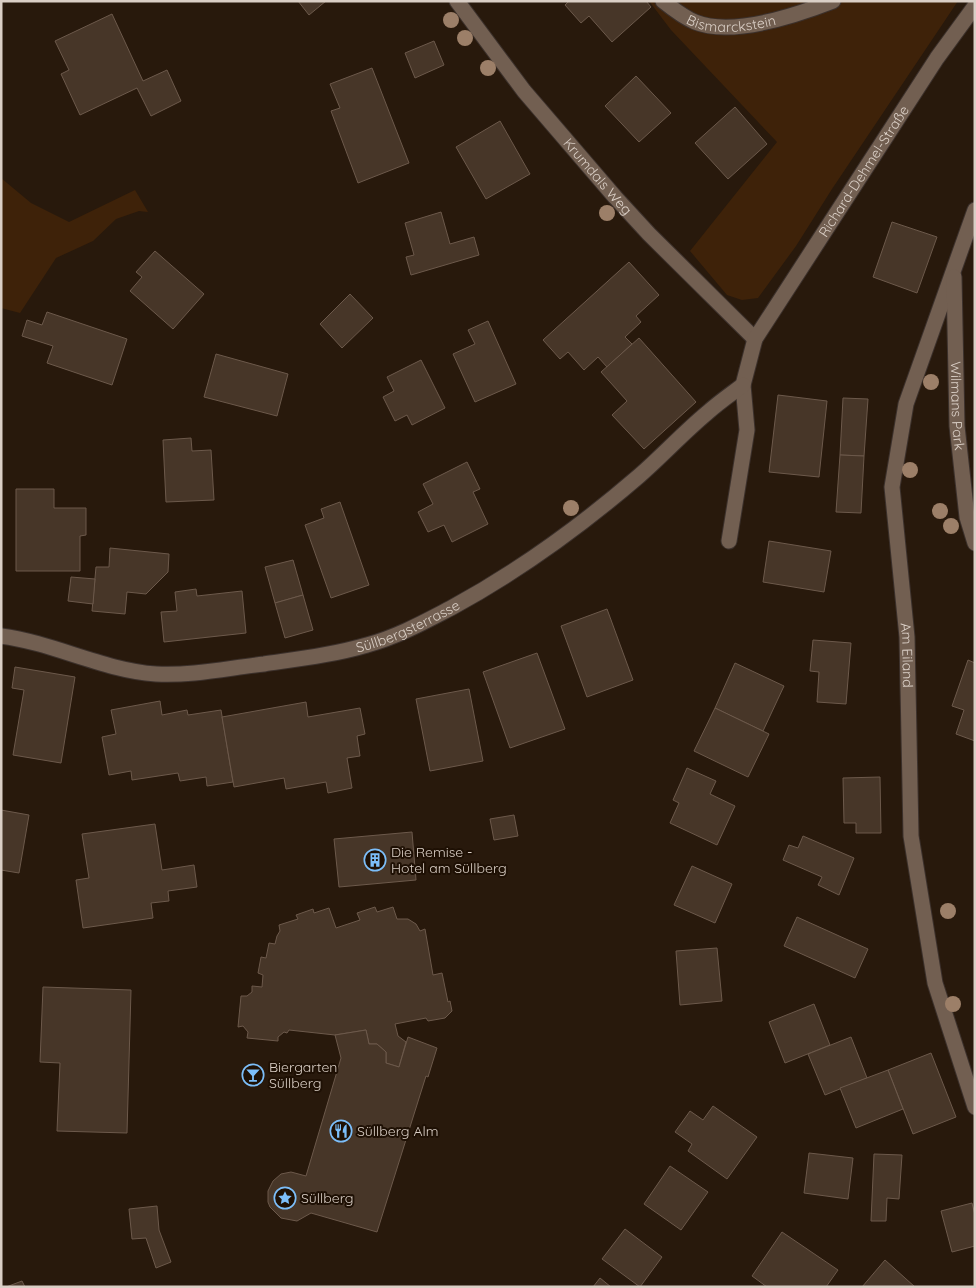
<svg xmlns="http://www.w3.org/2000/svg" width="976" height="1288" font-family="Quicksand,sans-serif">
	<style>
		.green { fill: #3e2209 }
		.building { fill: #473628; stroke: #6c594b }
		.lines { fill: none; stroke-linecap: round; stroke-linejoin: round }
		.minor-casing { stroke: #3c312c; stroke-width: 17 }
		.minor { stroke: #725f51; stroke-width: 15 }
		.tree { fill: #9c7f68 }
		.labels { text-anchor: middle; stroke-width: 4; stroke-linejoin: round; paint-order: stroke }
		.street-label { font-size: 14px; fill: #dacfc6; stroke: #1e1004 }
		.poi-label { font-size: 14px; fill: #dacfc6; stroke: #1e1004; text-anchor: start }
	</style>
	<rect width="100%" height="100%" fill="#28190c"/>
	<!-- green -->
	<g class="green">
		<polygon points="649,1 958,1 832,189 796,246 758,298 742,300 727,295 690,251 777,142 671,30"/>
		<polygon points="1,178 31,203 69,222 135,190 148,212 139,211 116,219 93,241 56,258 20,313 1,308"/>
	</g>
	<!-- building -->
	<g class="building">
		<polygon points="298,1 326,1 309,15"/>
		<polygon points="569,1 646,1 651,7 612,42 589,16 581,23 565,5"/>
		<polygon points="112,14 143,81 167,70 181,101 151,116 137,88 80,115 61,74 69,70 55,41"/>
		<polygon points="434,41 444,65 415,78 405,53"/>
		<polygon points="372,68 409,163 358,183 331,111 340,108 330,84"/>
		<polygon points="636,76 671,113 639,142 605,106"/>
		<polygon points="735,107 767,144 728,179 695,143"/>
		<polygon points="500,121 530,174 486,199 456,147"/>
		<polygon points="441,212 450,244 474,237 479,255 411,275 406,257 414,255 405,223"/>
		<polygon points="892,222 937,237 917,293 873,277"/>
		<polygon points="155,251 204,294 173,329 130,291 142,277 136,272"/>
		<polygon points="629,262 659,295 636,316 641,322 625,337 632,344 607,367 598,357 584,370 568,352 560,359 543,340"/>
		<polygon points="350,294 373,318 342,348 320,324"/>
		<polygon points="47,312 127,339 112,385 47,363 53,346 22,336 27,320 42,325"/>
		<polygon points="488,321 516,384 475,402 453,354 475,344 468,330"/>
		<polygon points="639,338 696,402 644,449 612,415 627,401 601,372"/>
		<polygon points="216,354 288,374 277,416 204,397"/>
		<polygon points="421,360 445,408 412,425 407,415 395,421 383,397 394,391 387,377"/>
		<polygon points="778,395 827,401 819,477 769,472"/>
		<polygon points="843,398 868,399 864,456 840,455"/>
		<polygon points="191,438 192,451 211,450 214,500 166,502 163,440"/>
		<polygon points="840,455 864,456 861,513 836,512"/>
		<polygon points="467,462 480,489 473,492 488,524 452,542 444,525 428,532 418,512 433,504 423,484"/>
		<polygon points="16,489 54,489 54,508 86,508 86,535 80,536 80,571 16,571"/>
		<polygon points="340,502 369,585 331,598 305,525 324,518 321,509"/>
		<polygon points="769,541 831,551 824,592 763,582"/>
		<polygon points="110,548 169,554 168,572 146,594 127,592 125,614 92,611 96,567 109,567"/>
		<polygon points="293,560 303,595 275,603 265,567"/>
		<polygon points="71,577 95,579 93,604 68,601"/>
		<polygon points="196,589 197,596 242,591 246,633 164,642 161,612 177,611 175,592"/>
		<polygon points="303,595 313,630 285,638 275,603"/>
		<polygon points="607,609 633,680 587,697 561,626"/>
		<polygon points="813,640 851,643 846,704 817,702 819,672 810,671"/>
		<polygon points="537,653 565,729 510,748 483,672"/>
		<polygon points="968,660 975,663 975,741 956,734 964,710 952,706"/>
		<polygon points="735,663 784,686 763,731 715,708"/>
		<polygon points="15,667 75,677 61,763 13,755 24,690 12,688"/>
		<polygon points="469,689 483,761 430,771 416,699"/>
		<polygon points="160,701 162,715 187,710 188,715 221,710 233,782 207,786 206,777 180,781 178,773 132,780 131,771 109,775 102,737 116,734 111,710"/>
		<polygon points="306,702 308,717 360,708 365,734 357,736 360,756 347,758 352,788 328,793 326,782 286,789 284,778 234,787 222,717"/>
		<polygon points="715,708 769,734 748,777 694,751"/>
		<polygon points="687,768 716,781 710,794 735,806 717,845 670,823 679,803 673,800"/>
		<polygon points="880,777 881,833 856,833 856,823 844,823 843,778"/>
		<polygon points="1,810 29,815 19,873 1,870"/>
		<polygon points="514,815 518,836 494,840 490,819"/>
		<polygon points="155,824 162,870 194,865 197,887 168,891 169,901 151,903 153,918 83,928 76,880 89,878 82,834"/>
		<polygon points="412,832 416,880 339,887 334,839"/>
		<polygon points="803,836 854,858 839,895 818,885 822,877 783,860 789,845 798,848"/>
		<polygon points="692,866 732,884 715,923 674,905"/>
		<polygon points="375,907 377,912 393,907 397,919 408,919 416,924 420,931 425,929 433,975 442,973 448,1002 450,1001 452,1011 445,1018 428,1021 426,1018 395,1024 398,1036 406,1042 399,1067 386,1063 386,1052 377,1044 369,1044 366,1030 335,1035 289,1030 287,1033 284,1032 278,1037 278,1041 247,1038 248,1032 243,1026 238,1027 241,996 247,996 252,992 252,986 262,987 263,975 258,973 261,957 266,958 269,943 275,944 277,936 280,931 279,925 298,919 296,915 313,909 314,913 329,908 336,928 360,920 357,913"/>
		<polygon points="797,917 868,949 855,978 784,946"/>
		<polygon points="717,948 722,1001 680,1005 676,951"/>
		<polygon points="43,987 131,990 127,1133 57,1131 60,1063 40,1062"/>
		<polygon points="814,1004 830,1045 785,1063 769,1022"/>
		<polygon points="366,1030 369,1044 377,1044 386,1052 386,1063 399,1067 408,1037 437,1048 428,1077 426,1076 377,1232 311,1213 297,1221 281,1218 270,1207 268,1202 268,1191 273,1181 281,1174 291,1172 306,1176 341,1058 335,1035"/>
		<polygon points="851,1037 867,1078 825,1095 808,1054"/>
		<polygon points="931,1053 956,1117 913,1134 888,1070"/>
		<polygon points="888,1070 903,1109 856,1128 840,1088"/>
		<polygon points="713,1106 757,1137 727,1179 688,1151 692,1144 675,1132 690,1111 703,1120"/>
		<polygon points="809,1153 853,1158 848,1199 804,1193"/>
		<polygon points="874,1154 902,1155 899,1199 887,1198 886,1221 871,1221"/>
		<polygon points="670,1166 708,1192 681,1230 644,1204"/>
		<polygon points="972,1203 975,1215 975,1246 952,1252 941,1211"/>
		<polygon points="157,1206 159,1230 171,1262 156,1268 146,1238 132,1239 129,1209"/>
		<polygon points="625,1229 662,1257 640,1287 602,1259"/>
		<polygon points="782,1232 838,1270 826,1287 767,1287 752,1276"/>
		<polygon points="885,1260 915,1287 862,1287"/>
		<polygon points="600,1278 611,1287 593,1287"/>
		<polygon points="22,1281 25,1287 6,1287"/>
	</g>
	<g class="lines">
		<!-- minor casing -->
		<g class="minor-casing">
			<g id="minor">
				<path id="s1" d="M457,1L524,91L615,197L649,234L755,339"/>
				<path id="s2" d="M663,1C673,9 683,17 695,22C732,37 797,15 833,1"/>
				<path id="s3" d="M975,210L906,404L892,487L907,637L911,836L935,983L975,1107"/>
				<path id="s4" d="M954,277L957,426L967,517L975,543"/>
				<path id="s5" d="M729,541L747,430L743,385L755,339L937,58L975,6"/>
				<path id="s6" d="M1,636C54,643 102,670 156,674C192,676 228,668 264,664C298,659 333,655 367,645C397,637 424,622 451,608C519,571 581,526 639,476C662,456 683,433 707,413C718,403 731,394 743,385"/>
			</g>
		</g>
		<!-- minor -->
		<use href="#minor" class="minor"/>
	</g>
	<!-- trees -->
	<g class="tree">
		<circle cx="451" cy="20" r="8"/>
		<circle cx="465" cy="38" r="8"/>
		<circle cx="488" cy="68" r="8"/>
		<circle cx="607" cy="213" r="8"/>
		<circle cx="931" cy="382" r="8"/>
		<circle cx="910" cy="470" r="8"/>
		<circle cx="571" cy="508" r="8"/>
		<circle cx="940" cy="511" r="8"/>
		<circle cx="951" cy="526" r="8"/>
		<circle cx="948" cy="911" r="8"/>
		<circle cx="953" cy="1004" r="8"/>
	</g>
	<!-- icons -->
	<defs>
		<g id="building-ring" transform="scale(1.125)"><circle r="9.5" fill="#1e1004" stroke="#7cbef9" stroke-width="1.5"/><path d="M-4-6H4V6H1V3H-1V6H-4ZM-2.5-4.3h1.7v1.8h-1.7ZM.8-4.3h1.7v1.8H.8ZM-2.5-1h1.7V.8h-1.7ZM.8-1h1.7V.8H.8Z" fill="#7cbef9"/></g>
		<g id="bar-ring" transform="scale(1.125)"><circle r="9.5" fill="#1e1004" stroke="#7cbef9" stroke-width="1.5"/><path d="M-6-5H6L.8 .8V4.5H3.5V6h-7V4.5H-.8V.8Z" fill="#7cbef9"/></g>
		<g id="restaurant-ring" transform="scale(1.125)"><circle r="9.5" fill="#1e1004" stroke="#7cbef9" stroke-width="1.5"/><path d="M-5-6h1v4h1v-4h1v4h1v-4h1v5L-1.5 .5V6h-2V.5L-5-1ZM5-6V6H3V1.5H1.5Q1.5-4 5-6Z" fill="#7cbef9"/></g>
		<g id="sight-ring" transform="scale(1.125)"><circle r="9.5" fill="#1e1004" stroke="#7cbef9" stroke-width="1.5"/><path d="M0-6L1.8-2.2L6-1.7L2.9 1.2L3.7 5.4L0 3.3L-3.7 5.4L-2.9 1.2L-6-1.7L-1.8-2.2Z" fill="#7cbef9"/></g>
	</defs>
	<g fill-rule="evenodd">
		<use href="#building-ring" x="375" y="860"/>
		<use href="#bar-ring" x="253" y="1075"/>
		<use href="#restaurant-ring" x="341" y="1131"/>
		<use href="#sight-ring" x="285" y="1198"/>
	</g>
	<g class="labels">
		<!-- street labels -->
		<g class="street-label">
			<text dy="5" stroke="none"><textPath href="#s2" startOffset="75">Bismarckstein</textPath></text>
			<text dy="5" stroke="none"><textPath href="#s5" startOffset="405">Richard-Dehmel-Straße</textPath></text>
			<text dy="5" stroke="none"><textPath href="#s1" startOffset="225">Krumdals Weg</textPath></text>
			<text dy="5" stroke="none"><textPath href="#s4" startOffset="129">Wilmans Park</textPath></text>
			<text dy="5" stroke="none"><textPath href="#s6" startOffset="418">Süllbergsterrasse</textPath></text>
			<text dy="5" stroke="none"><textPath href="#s3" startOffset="459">Am Eiland</textPath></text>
		</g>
		<!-- poi labels -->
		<g class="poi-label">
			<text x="391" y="857">Die Remise -<tspan x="391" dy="16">Hotel am Süllberg</tspan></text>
			<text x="269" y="1072">Biergarten<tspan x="269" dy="16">Süllberg</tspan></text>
			<text x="357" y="1136">Süllberg Alm</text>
			<text x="301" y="1203">Süllberg</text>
		</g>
	</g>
	<!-- border -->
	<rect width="976" height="1288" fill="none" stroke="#dacfc6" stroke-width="5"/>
</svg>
